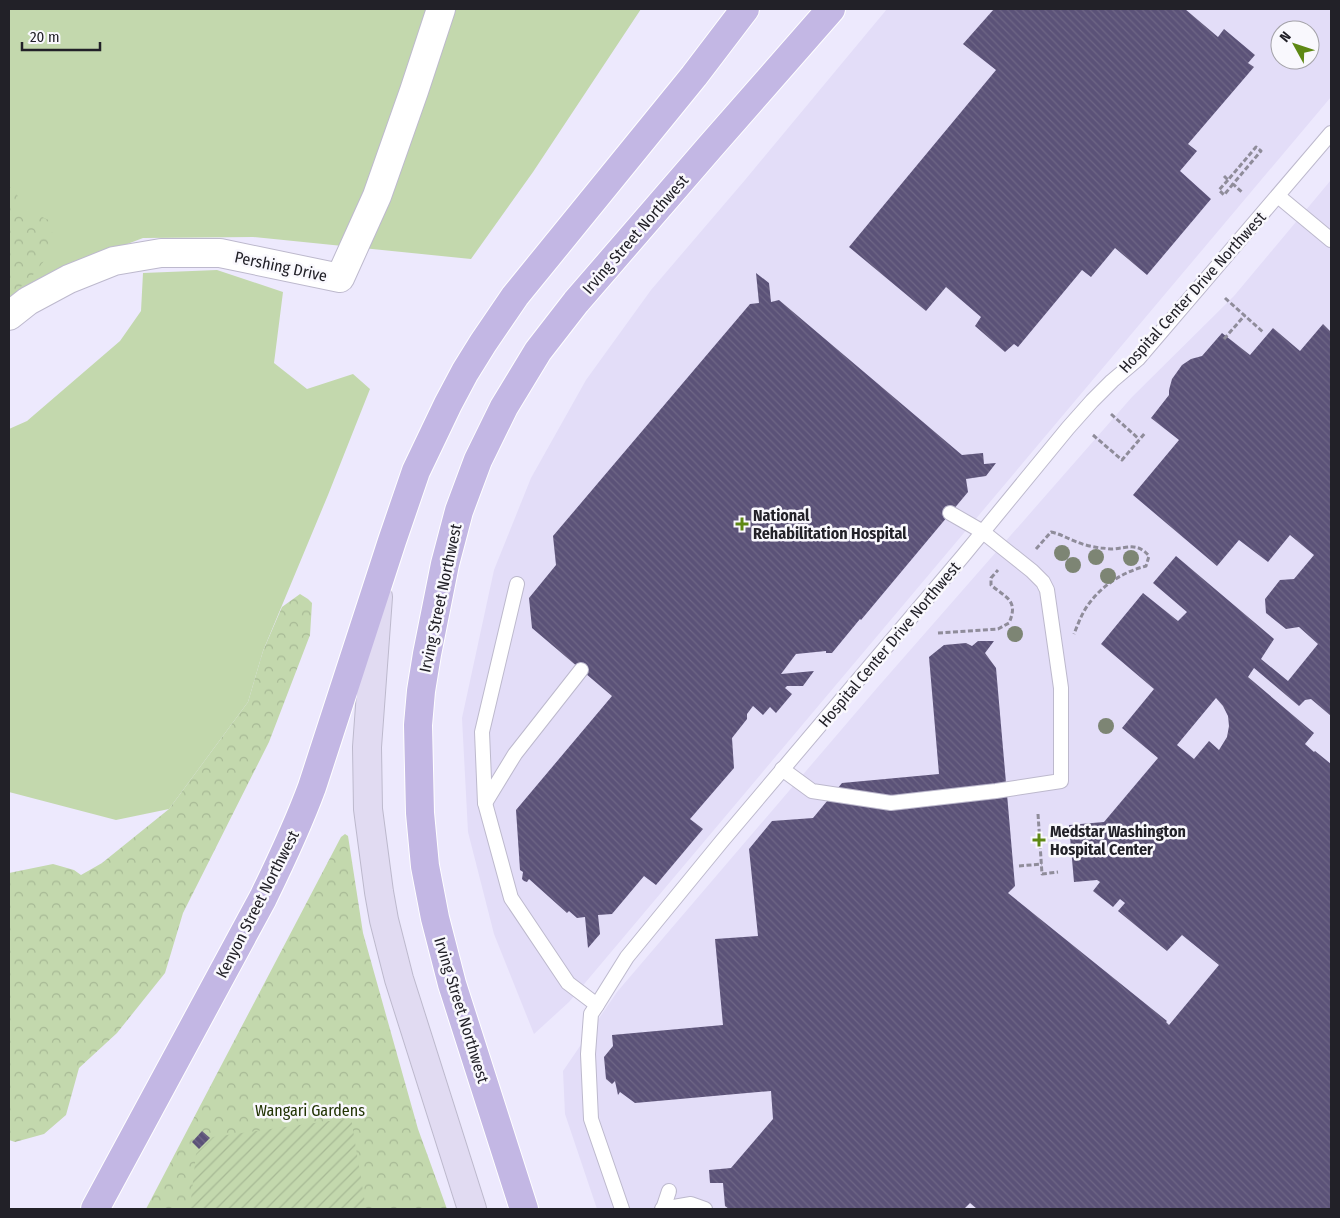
<svg xmlns="http://www.w3.org/2000/svg" width="1340" height="1218" font-family="'Fira Sans Condensed',sans-serif">
	<style>
		.built { fill: #e3ddf8; fill-rule: evenodd }
		.grass { fill: #c3d8ad }
		.forest { fill: url(#forest-crowns) }
		.garden { fill: url(#garden-furrows) }
		.building { fill: url(#building-back-hatch); fill-rule: evenodd }
		.lines { fill: none; stroke-linecap: round; stroke-linejoin: round }
		.service-casing { stroke: #bdb9cd; stroke-width: 16 }
		.minor-casing { stroke: #bdb9cd; stroke-width: 30 }
		.secondary-casing { stroke: #bdb9cd; stroke-width: 30 }
		.primary-casing { stroke: #fff; stroke-width: 30 }
		.path { stroke: #8f8c9a; stroke-width: 3; stroke-dasharray: 5 2.5; stroke-linecap: butt }
		.service { stroke: #fff; stroke-width: 14 }
		.minor { stroke: #fff; stroke-width: 28 }
		.secondary { stroke: #e1dbf2; stroke-width: 28 }
		.primary { stroke: #c3b7e4; stroke-width: 28 }
		.tree { fill: #7d8574 }
		.poi-dot { fill: #5e8814; stroke: #f9f8fd; stroke-width: 2 }
		.labels { text-anchor: middle; stroke-width: 5; stroke-linejoin: round; paint-order: stroke }
		.street-label { font-size: 16px; fill: #222128; stroke: #f9f8fd }
		.poi-label { font-size: 16px; font-weight: bold; fill: #222128; stroke: #f9f8fd; text-anchor: start }
		.park-label { font-size: 16px; fill: #223404; stroke: #f9f8fd }
	</style>
	<defs>
		<pattern id="forest-crowns" width="20" height="18" patternUnits="userSpaceOnUse" patternTransform="scale(1.25)"><rect width="20" height="18" fill="#c3d8ad"/><path d="M2 6a3 3 0 1 1 6 0M12 15a3 3 0 1 1 6 0" fill="none" stroke="#a7b995"/></pattern>
		<pattern id="garden-furrows" width="10" height="10" patternUnits="userSpaceOnUse" patternTransform="scale(1.25)"><rect width="10" height="10" fill="#c3d8ad"/><path d="M-1 1l2-2M0 10L10 0M9 11l2-2" fill="none" stroke="#a7b995"/></pattern>
		<pattern id="building-back-hatch" width="6" height="6" patternUnits="userSpaceOnUse" patternTransform="scale(1.25)"><rect width="6" height="6" fill="#5b5278"/><path d="M-1 5l2 2M0 0l6 6M5-1l2 2" fill="none" stroke="#6f6786"/></pattern>
	</defs>
	<rect width="100%" height="100%" fill="#ede9fd"/>
	<!-- built -->
	<g class="built">
		<path d="M887,9H1331V97L569,1002L534,1034L494,934L468,832L462,718L494,570L531,478L586,380L651,290L745,180ZM1280,30H1310V60H1280Z"/>
		<polygon points="1331,180 1331,1209 597,1209 565,1114 563,1071 617,992 877,688 1132,397 1234,296"/>
	</g>
	<!-- grass -->
	<g class="grass">
		<polygon points="9,9 641,9 533,172 471,259 253,237 143,238 46,275 9,302"/>
		<polygon points="217,270 283,292 274,363 307,389 353,374 370,389 328,495 263,651 248,702 169,809 116,820 9,792 9,429 27,421 120,341 141,311 143,273"/>
	</g>
	<!-- forest -->
	<g class="forest">
		<path d="M9,186C21,195 22,207 24,220L42,217L51,221L53,242L44,261L28,281L9,296Z"/>
		<polygon points="300,594 308,599 312,603 310,635 269,742 183,913 165,973 117,1033 79,1068 66,1115 44,1134 15,1142 9,1140 9,873 53,864 74,870 81,875 102,863 169,809 248,702 263,651 282,607"/>
		<polygon points="345,834 348,836 363,933 418,1129 447,1209 146,1209 341,837"/>
	</g>
	<!-- garden -->
	<polygon class="garden" points="351,1118 366,1209 190,1209 196,1154 213,1137"/>
	<!-- building -->
	<g class="building">
		<polygon points="994,9 1185,9 1218,37 1224,29 1255,55 1248,63 1254,67 1188,144 1197,151 1180,171 1211,199 1147,275 1115,248 1091,277 1082,270 1018,347 1014,344 1005,352 975,326 981,317 946,287 926,311 849,247 996,70 963,44"/>
		<polygon points="756,273 769,283 771,302 779,300 962,455 983,453 984,464 996,463 986,476 966,479 968,492 861,620 860,619 832,653 826,653 826,651 796,654 781,674 814,671 803,686 787,686 785,688 792,694 776,713 770,707 763,715 753,706 747,714 747,719 732,738 734,768 690,819 703,829 656,885 644,876 612,914 598,915 600,934 588,948 585,917 577,918 569,911 567,913 529,879 527,882 524,881 522,879 523,872 520,870 516,810 612,696 532,628 529,598 556,565 553,536 750,304 759,303"/>
		<path d="M1323,324L1331,332V716L1311,699L1305,700L1299,706L1254,668L1248,677L1314,733L1305,744L1314,752L1315,751L1331,764V1209H977L970,1203L964,1209H729L725,1206L723,1183H710L709,1170L731,1168L773,1119L771,1091L635,1103L620,1092L618,1095L615,1081L612,1084L606,1079L604,1057L613,1046L612,1035L723,1025L715,939L758,936L749,849L772,821L813,818L842,783L939,774L929,657L944,645L966,643L972,646L978,641H994L985,653L996,668L1015,886L1008,893L1167,1021L1166,1022L1169,1025L1219,965L1182,935L1167,951L1118,911L1125,903L1120,899L1113,907L1093,891L1100,882L1097,880L1074,882L1069,825L1104,822L1158,758L1122,728L1154,689L1101,644L1143,593L1178,621L1187,612L1153,583L1176,556L1274,639L1261,659L1288,681L1318,644L1299,627L1286,629L1266,613L1265,599L1280,580L1294,579L1314,555L1290,535L1268,562L1239,540L1217,566L1133,495L1179,440L1151,418L1169,395V390L1172,379L1182,365L1191,359L1202,356L1222,333L1250,355L1273,328L1300,351ZM1216,698L1223,706L1228,716L1229,726L1227,737L1219,750L1209,741L1194,759L1177,745Z"/>
		<polygon points="202,1131 210,1138 199,1149 192,1142"/>
	</g>
	<g class="lines">
		<!-- service casing -->
		<g class="service-casing">
			<g id="service">
				<polyline points="1278,196 1331,240"/>
				<polyline points="517,584 482,732 485,803 511,898 568,983 597,1005"/>
				<polyline points="782,769 812,791 891,803 996,791 1061,781 1061,688 1047,590 1043,582 1032,571 983,532 950,513"/>
				<polyline points="485,803 515,754 581,670"/>
				<polyline points="622,1209 591,1119 588,1054 591,1014 597,1005 627,957 722,841 963,556 1068,428 1092,401 1112,381 1138,359 1331,133"/>
				<polyline points="662,1209 691,1204 705,1209"/>
				<polyline points="663,1209 669,1191"/>
			</g>
		</g>
		<!-- minor casing -->
		<g class="minor-casing">
			<polyline id="minor" points="9,316 28,301 69,279 114,261 161,253 220,253 340,278 377,196 414,91 441,9"/>
		</g>
		<!-- secondary casing -->
		<g class="secondary-casing">
			<polyline id="secondary" points="378,597 367,747 368,809 379,892 384,920 399,979 472,1209"/>
		</g>
		<!-- primary casing -->
		<g class="primary-casing">
			<g id="primary">
				<path d="M95,1209L263,898C281,861 298,825 312,787L392,541L416,471L448,404L465,372L483,343L515,296L694,76L745,9"/>
				<polyline points="524,1209 452,984 435,918 425,866 420,813 418,725 421,691 427,654 445,564 459,511 478,460 504,407 538,351 576,302 710,147 831,9"/>
			</g>
		</g>
		<!-- path -->
		<g class="path">
			<polyline points="1224,176 1228,180 1256,147 1261,151 1233,184 1243,193"/>
			<polyline points="1228,180 1219,190 1224,195 1233,184"/>
			<polyline points="1225,298 1263,332"/>
			<polyline points="1224,339 1245,315"/>
			<polyline points="1111,414 1139,439"/>
			<polyline points="1093,435 1122,460 1145,433"/>
			<path d="M1036,549L1051,532C1061,534 1068,539 1077,542C1084,545 1093,547 1101,548C1104,548 1109,549 1113,549C1128,548 1137,542 1149,556L1146,566C1123,572 1102,585 1088,605C1082,613 1078,624 1074,634"/>
			<path d="M938,633L998,629L1009,623C1019,600 1006,598 991,585V578L998,570"/>
			<polyline points="1038,814 1042,874 1058,872"/>
			<polyline points="1019,866 1042,864"/>
		</g>
		<!-- service -->
		<use href="#service" class="service"/>
		<!-- minor -->
		<use href="#minor" class="minor"/>
		<!-- secondary -->
		<use href="#secondary" class="secondary"/>
		<!-- primary -->
		<use href="#primary" class="primary"/>
	</g>
	<!-- trees -->
	<g class="tree">
		<circle cx="1062" cy="553" r="8"/>
		<circle cx="1096" cy="557" r="8"/>
		<circle cx="1131" cy="558" r="8"/>
		<circle cx="1073" cy="565" r="8"/>
		<circle cx="1108" cy="576" r="8"/>
		<circle cx="1015" cy="634" r="8"/>
		<circle cx="1106" cy="726" r="8"/>
	</g>
	<!-- markers -->
	<g class="poi-dot">
		<path d="M739.5 516.5h5v5h5v5h-5v5h-5v-5h-5v-5h5z"/>
		<path d="M1036.5 832.5h5v5h5v5h-5v5h-5v-5h-5v-5h5z"/>
	</g>
	<g class="labels">
		<!-- street labels -->
		<g class="street-label">
			<text transform="translate(635 234) rotate(-49)" y="6">Irving Street Northwest</text>
			<text transform="translate(281 266) rotate(12)" y="6">Pershing Drive</text>
			<text transform="translate(1192 292) rotate(-48)" y="6">Hospital Center Drive Northwest</text>
			<text transform="translate(440 598) rotate(-78)" y="6">Irving Street Northwest</text>
			<text transform="translate(889 644) rotate(-50)" y="6">Hospital Center Drive Northwest</text>
			<text transform="translate(257 904) rotate(-63)" y="6">Kenyon Street Northwest</text>
			<text transform="translate(462 1010) rotate(73)" y="6">Irving Street Northwest</text>
		</g>
		<!-- poi labels -->
		<g class="poi-label">
			<text x="753" y="521">National<tspan x="753" dy="18">Rehabilitation Hospital</tspan></text>
			<text x="1050" y="837">Medstar Washington<tspan x="1050" dy="18">Hospital Center</tspan></text>
		</g>
		<!-- park labels -->
		<g class="park-label">
			<text x="310" y="1116">Wangari Gardens</text>
		</g>
	</g>
	<!-- border -->
	<rect width="1340" height="1218" fill="none" stroke="#222128" stroke-width="20"/>
	<!-- north arrow -->
	<g transform="translate(1295 45) rotate(310)"><circle r="24" fill="#f9f8fd" stroke="#a3a2a8"/>
	<path d="M0-4L9 19L0 12L-9 19Z" fill="#5e8814"/>
	<text y="-8" font-size="14" font-weight="bold" text-anchor="middle" fill="#222128">N</text>
	</g>
	<!-- scale -->
	<path d="M22 42v8h78v-8" fill="none" stroke="#222128" stroke-width="2.5"/>
	<text x="30" y="42" font-size="15" fill="#222128" stroke="#f9f8fd" stroke-width="4" paint-order="stroke">20 m</text>
</svg>
